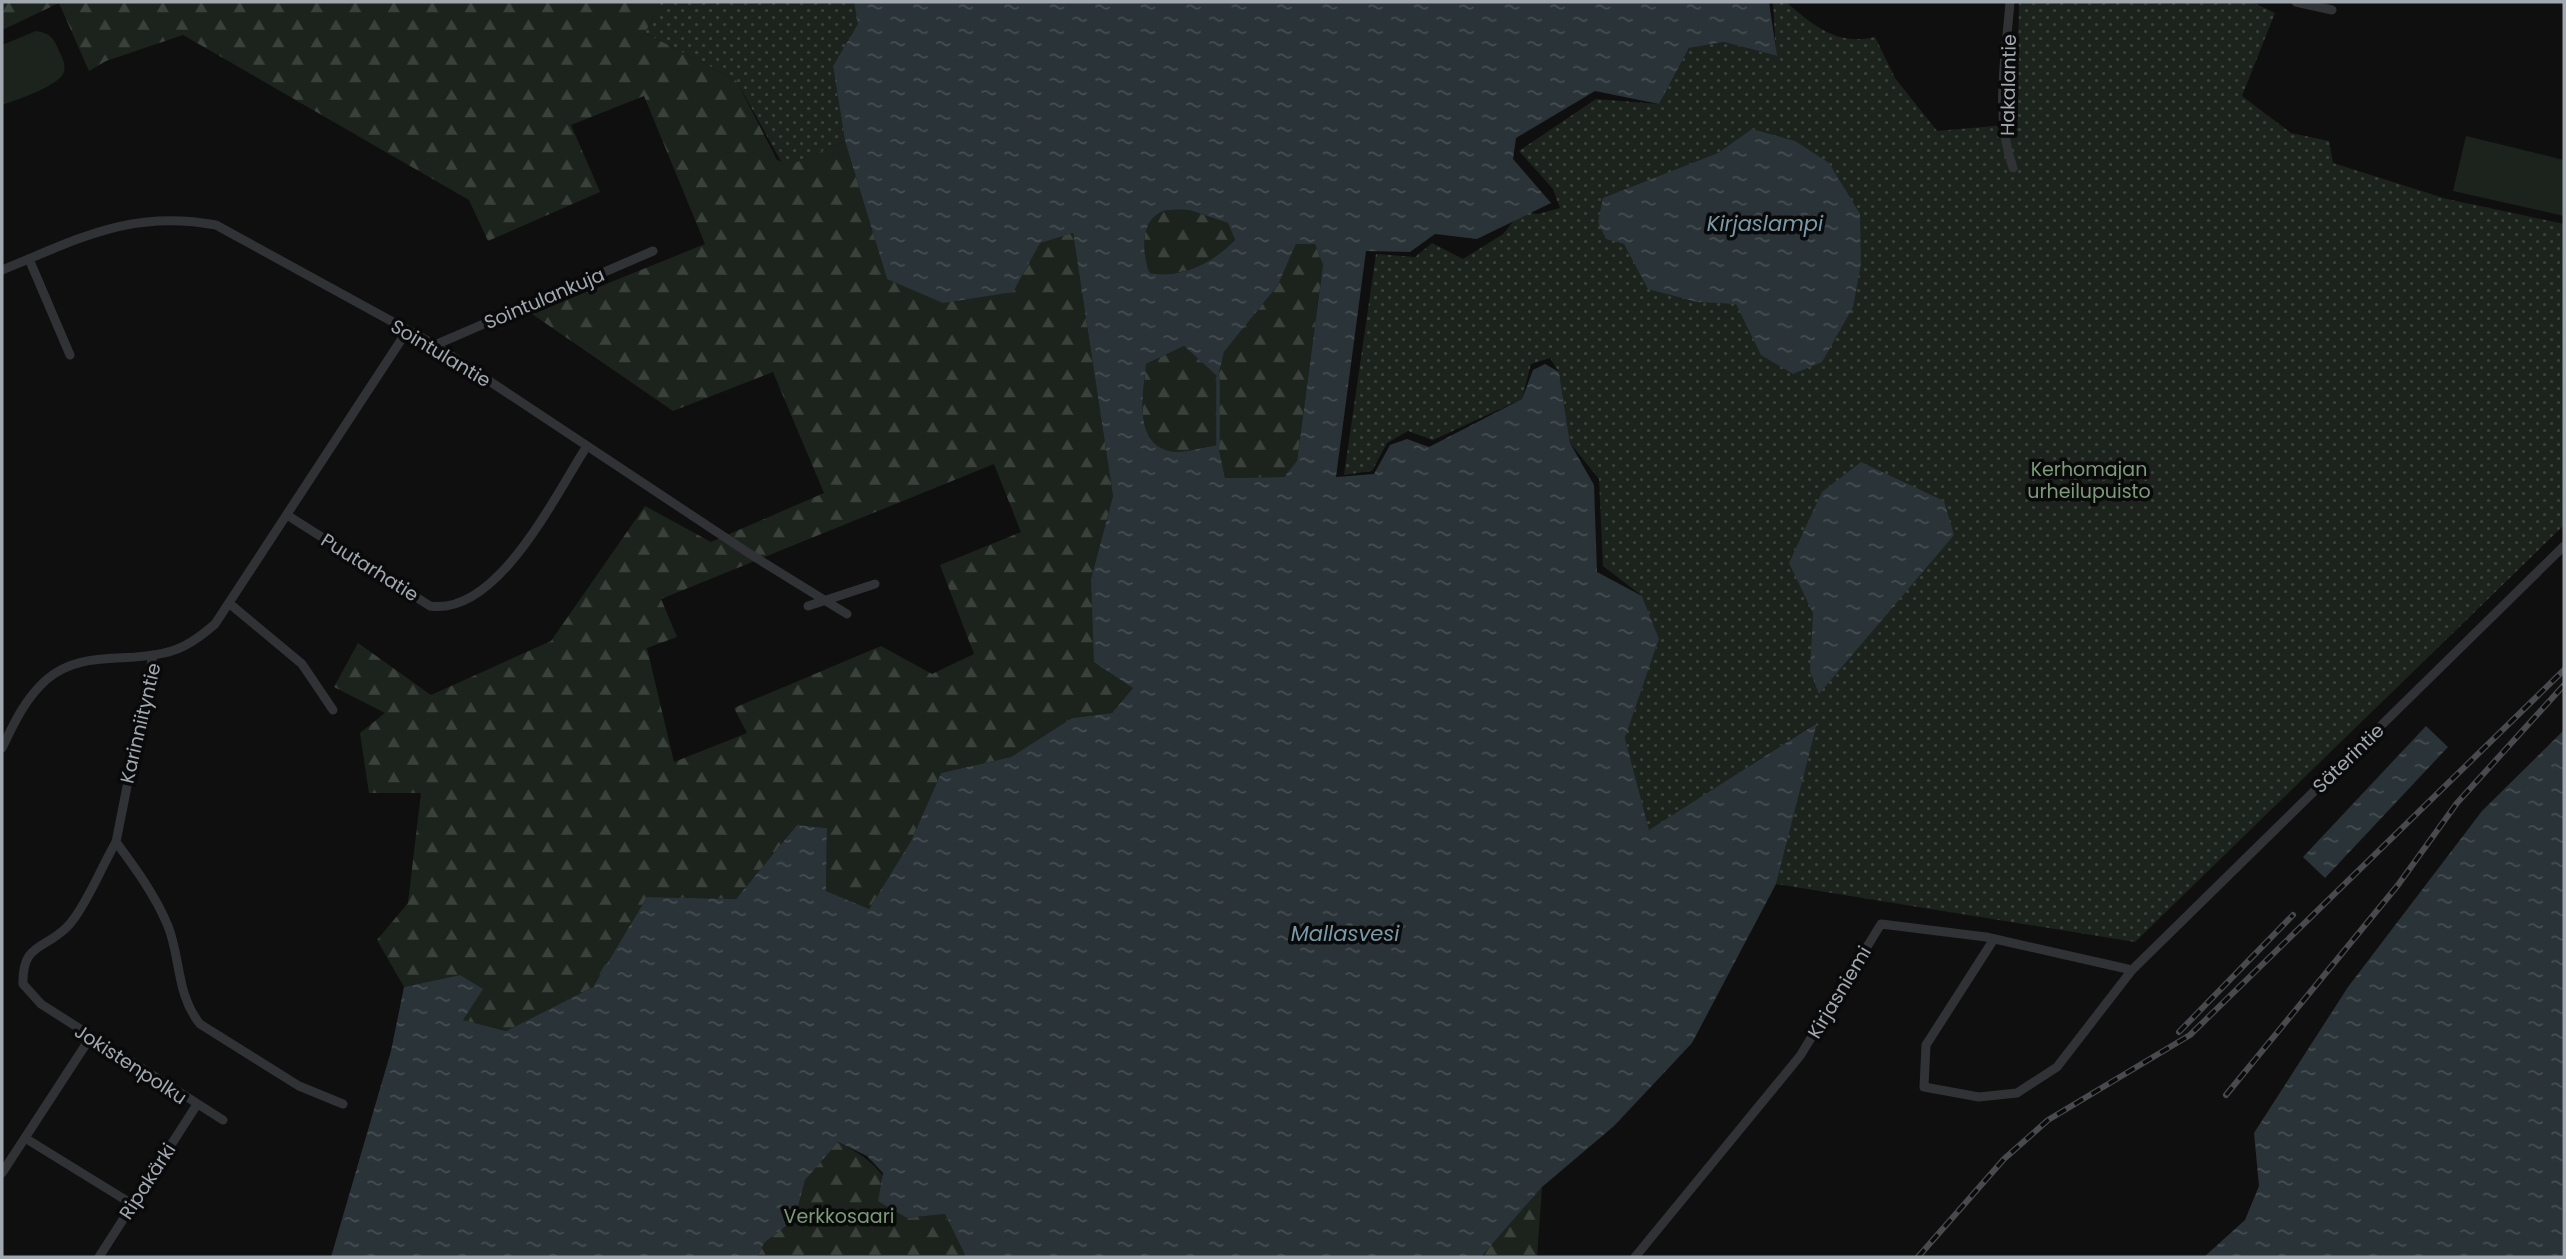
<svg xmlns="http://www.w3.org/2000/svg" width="2566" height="1259" font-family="Poppins,sans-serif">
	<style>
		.green { fill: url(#green-dots) }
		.forest { fill: url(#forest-firs); fill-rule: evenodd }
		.pitch { fill: #1c231c }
		.water { fill: url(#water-ripples); fill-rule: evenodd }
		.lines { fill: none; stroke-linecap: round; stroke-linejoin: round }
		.stream { stroke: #2a3338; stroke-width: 3.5 }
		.street { stroke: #303235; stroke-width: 9 }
		.rail-casing { stroke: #484a4e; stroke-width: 6 }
		.rail { stroke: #0a0a0b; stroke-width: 3.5; stroke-dasharray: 10; stroke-linecap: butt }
		.labels { text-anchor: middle; stroke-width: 7; stroke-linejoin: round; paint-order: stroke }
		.street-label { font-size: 19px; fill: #a1a8b0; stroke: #0a0a0b }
		.park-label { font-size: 19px; fill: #7b9b79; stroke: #0a0a0b }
		.water-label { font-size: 21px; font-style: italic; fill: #799aaa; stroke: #0a0a0b }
	</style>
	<defs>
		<pattern id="green-dots" width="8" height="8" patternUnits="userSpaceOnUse" patternTransform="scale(1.75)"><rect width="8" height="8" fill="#1c231c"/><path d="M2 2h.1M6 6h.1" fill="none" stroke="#3a403a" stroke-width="1.8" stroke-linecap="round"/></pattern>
		<pattern id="forest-firs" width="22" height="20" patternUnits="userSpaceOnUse" patternTransform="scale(1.75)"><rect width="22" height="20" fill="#1c231c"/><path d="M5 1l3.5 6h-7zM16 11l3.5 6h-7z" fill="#3a403a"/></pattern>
		<pattern id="water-ripples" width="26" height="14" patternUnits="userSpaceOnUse" patternTransform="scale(1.75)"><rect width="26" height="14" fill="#2a3338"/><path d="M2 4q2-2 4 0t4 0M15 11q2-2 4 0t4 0" fill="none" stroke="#464e52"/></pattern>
	</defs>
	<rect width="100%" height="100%" fill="#0f0f10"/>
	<!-- green -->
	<g class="green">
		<polygon points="661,2 854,2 859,24 833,66 845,141 790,165 782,163 736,80 645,33"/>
		<path d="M1773,2H1786C1814,26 1837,46 1875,37L1895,78L1937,131L2017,124L2019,2H2252L2275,13L2242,96L2291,133L2329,141L2333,163L2447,199L2564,224V525L2135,942L1776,884L1816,723L1649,831L1625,738L1659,639L1642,596L1603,566L1599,479L1570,443L1559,372L1550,358L1531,364L1522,399L1433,440L1408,431L1387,443L1372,471L1344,475L1376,254L1415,257L1432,243L1463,259L1503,234L1521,212L1538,214L1560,208L1553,189L1519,151L1596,99L1659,104L1689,48L1724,42L1776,56Z"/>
	</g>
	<!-- forest -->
	<g class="forest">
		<path d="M2,2H661L645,33L736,80L777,160L790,165L845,141L887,279L1073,233L1113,496L1091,579L1133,688L1112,713L1072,718L1011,757L941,773L911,841L869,909L826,891L827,828L797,825L736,899L647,897L593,987L506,1031L463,1020L460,975L404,987L377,940L408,903L421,793H369L360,733L385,713L334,687L358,643L431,695L551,641L645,506L711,542L824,493L773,372L673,411L532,314L705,244L644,96L571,125L600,192L488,241L469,200L183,35L106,61L89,71L59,3L2,30ZM994,464L1021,532L940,565L974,654L932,674L881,646L734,708L747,733L674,762L647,648L677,637L661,599Z"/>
		<path d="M1189,210L1228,223L1235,240C1212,263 1182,279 1148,273C1144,253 1138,223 1161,212C1168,209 1182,210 1189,210Z"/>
		<path d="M1296,244H1315L1323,265L1297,461L1284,477L1225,478L1218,445C1204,447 1181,454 1169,451C1132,441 1144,391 1146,364L1184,346L1218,377L1224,352L1278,285Z"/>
		<path d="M837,1142C881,1163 885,1177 907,1218L945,1214L966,1257H757L764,1243L795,1219L805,1180Z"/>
		<polygon points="1542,1187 1537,1257 1481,1257"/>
	</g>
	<!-- pitch -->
	<g class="pitch">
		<path d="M36,31C50,33 54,38 59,51C62,57 66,64 64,72C60,86 16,100 2,105V45Z"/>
		<polygon points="2466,136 2564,160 2564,216 2453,191"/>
	</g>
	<!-- water -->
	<g class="water">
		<path d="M854,2H1769L1777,56L1724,42L1689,48L1659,104L1595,91L1516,138L1513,159L1551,203L1477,239L1435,234L1410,252L1366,251L1336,477L1374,474L1390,445L1407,439L1429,447L1522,399L1533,370L1545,364L1559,372L1570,443L1594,485L1597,572L1642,596L1659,639L1625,738L1649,830L1817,723L1776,884L1692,1043L1614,1126L1542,1187L1481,1257H966L945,1214L907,1218L878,1201L883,1173L867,1156L838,1142L805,1180L795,1219L764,1243L757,1257H331L391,1051L404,987L460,975L483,989L463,1020L506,1031L593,987L647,897L736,899L797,825L827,828L826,891L869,909L911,841L941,773L1011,757L1072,718L1112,713L1133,688L1094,662L1091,579L1113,496L1073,233L1040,243L1013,292L943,303L887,279L845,141L833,66L858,24ZM1189,210L1228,223L1235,240C1212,263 1182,279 1149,273C1143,253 1139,223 1161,212C1168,209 1181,210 1189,210ZM1296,244H1315L1323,265L1297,461L1284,477L1225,478L1218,445C1204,447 1182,454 1169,451C1132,441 1144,391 1146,364L1184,346L1218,377L1224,352L1278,285Z"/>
		<polygon points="1752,129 1795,141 1829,163 1860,214 1861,264 1853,307 1822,362 1793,374 1761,355 1736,304 1697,302 1648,289 1624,244 1606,239 1598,222 1603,198 1718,153"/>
		<polygon points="1861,462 1944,501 1954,535 1819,694 1810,671 1813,613 1789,563 1822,492"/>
		<polygon points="2426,726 2448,747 2325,878 2303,857"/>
		<polygon points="2564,730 2562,1257 2204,1257 2245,1220 2259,1186 2254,1133 2348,987 2482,811"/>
	</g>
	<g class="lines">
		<!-- stream -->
		<polyline class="stream" points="1218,445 1218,377"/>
		<!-- street -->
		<g class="street">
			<path d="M2010,2C2006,55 1994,116 2013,168"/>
			<polyline points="2296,2 2332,10"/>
			<polyline points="29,259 70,355"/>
			<path d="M2,270C79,239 130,209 216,225L435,345L750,554L847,614"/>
			<polyline points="435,345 653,251"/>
			<path d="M287,515L430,606C498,616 555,495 587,446"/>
			<polyline points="230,604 302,664 333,710"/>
			<polyline points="808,606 875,584"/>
			<path d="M153,655L116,842C136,869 155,895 168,926C181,959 176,994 200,1024L299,1086L343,1104"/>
			<path d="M2,748C14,723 25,699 46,680C80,650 123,663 164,653C184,649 200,637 215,624L407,331"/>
			<path d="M116,842C103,864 83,912 66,928C43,950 22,944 23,984L41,1004L223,1120"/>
			<polyline points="1994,939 1926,1045 1924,1087 1979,1097 2017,1093 2057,1067 2132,970 2564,546"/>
			<polyline points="25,1138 132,1204"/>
			<polyline points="2,1173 90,1038"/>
			<polyline points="99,1257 196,1106"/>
			<polyline points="1635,1257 1800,1056 1881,924 1986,937 2132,970"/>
		</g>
		<!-- rail casing -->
		<g class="rail-casing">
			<g id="rail">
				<polyline points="2179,1032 2293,915"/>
				<polyline points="2226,1095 2398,885 2457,803 2564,685"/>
				<polyline points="1918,1257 2004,1159 2048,1120 2190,1035 2564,670"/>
			</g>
		</g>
		<!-- rail -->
		<use href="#rail" class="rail"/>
	</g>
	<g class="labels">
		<!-- street labels -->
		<g class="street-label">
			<text transform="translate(2008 85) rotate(-89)" y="7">Hakalantie</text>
			<text transform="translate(544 298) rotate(-23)" y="7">Sointulankuja</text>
			<text transform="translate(441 353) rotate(31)" y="7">Sointulantie</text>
			<text transform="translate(370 567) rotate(32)" y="7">Puutarhatie</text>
			<text transform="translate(140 723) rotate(-77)" y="7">Karinniityntie</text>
			<text transform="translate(2348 758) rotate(-44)" y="7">Säterintie</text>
			<text transform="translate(1839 992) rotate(-59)" y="7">Kirjasniemi</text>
			<text transform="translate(131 1064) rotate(33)" y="7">Jokistenpolku</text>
			<text transform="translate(147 1181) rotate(-57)" y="7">Ripakärki</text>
		</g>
		<!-- park labels -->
		<g class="park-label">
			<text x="2089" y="476">Kerhomajan<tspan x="2089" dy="22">urheilupuisto</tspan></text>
			<text x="839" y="1223">Verkkosaari</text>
		</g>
		<!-- water labels -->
		<g class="water-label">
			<text x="1765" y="231">Kirjaslampi</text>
			<text x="1345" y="941">Mallasvesi</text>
		</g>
	</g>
	<!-- border -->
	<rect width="2566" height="1259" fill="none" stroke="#a1a8b0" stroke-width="7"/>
</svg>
